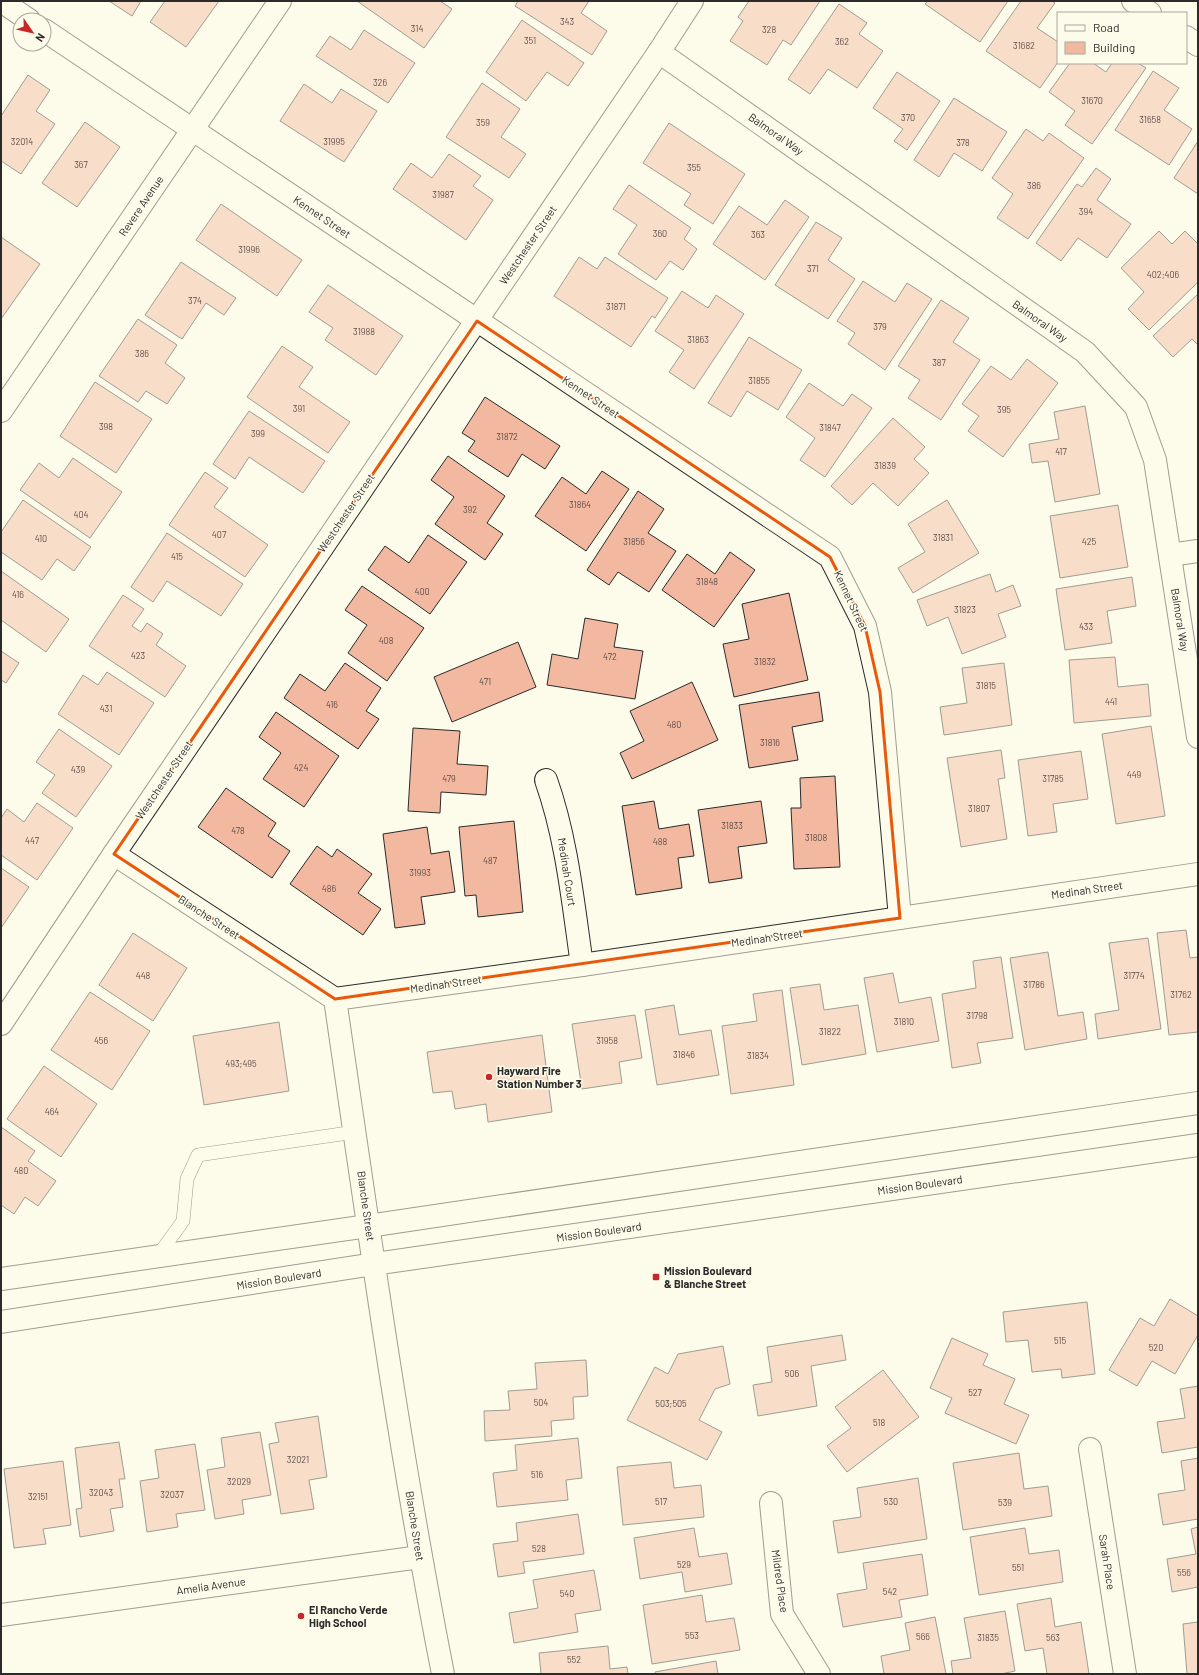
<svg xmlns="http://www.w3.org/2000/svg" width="1199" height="1675" font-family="Barlow,sans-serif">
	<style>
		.building { fill: #f2b8a0; stroke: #2b2b2b }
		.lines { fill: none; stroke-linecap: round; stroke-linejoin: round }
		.service-casing { stroke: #2b2b2b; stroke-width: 14 }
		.minor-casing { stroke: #2b2b2b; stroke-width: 24 }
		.primary-casing { stroke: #2b2b2b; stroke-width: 24 }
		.service { stroke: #fdfbea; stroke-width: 13 }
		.minor { stroke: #fdfbea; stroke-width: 22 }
		.primary { stroke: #fdfbea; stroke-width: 22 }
		.marked { fill: none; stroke: #e8590c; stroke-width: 3; stroke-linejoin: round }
		.poi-dot { fill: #c62828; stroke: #fdfbea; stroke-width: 1.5 }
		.labels { text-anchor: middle; stroke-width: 3; stroke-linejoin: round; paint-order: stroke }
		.number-label { font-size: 9px; fill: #5d4e48 }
		.street-label { font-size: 11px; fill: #2b2b2b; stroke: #fdfbea }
		.poi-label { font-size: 11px; font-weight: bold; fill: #2b2b2b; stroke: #fdfbea; text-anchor: start }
	</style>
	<rect width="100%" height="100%" fill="#fdfbea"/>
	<!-- building -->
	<g class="building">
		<polygon points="109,1 141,1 132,16"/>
		<polygon points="165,1 219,1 186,47 150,22"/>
		<polygon points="357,1 440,1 452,9 424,48"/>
		<polygon points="518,1 589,1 581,13 607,31 592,55 515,6"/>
		<polygon points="749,1 820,1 791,45 783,40 767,65 730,41 743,21 738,17"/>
		<polygon points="928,1 1008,1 980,42 925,4"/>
		<polygon points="1021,1 1052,1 1055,3 1037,28 1058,42 1058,62 1040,88 986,51"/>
		<polygon points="839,4 867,23 859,34 883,51 857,88 828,69 810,94 788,79"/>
		<polygon points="522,20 584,63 568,86 547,72 526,101 486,72"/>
		<polygon points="364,30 415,63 388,103 316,56 330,36 351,50"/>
		<polygon points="1070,63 1093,63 1106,72 1112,63 1138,63 1146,68 1092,144 1065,125 1075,111 1049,92"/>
		<polygon points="1153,71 1179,88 1164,110 1192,129 1169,165 1115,130"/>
		<polygon points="897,72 940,101 907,150 894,141 903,129 873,108"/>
		<polygon points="28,75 50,90 36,111 55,124 21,174 1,161 1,116"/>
		<polygon points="482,83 520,109 501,137 526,154 509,178 446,137"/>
		<polygon points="304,84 332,103 341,89 377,111 344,162 280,121"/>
		<polygon points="954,98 1007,132 982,171 954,153 939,177 914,160"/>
		<polygon points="85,122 120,147 77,207 42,183"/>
		<polygon points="669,123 745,174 713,224 684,205 691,194 643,163"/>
		<polygon points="1026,129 1043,141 1049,133 1084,158 1028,239 997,218 1013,194 992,178"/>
		<polygon points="1198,141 1198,194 1174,178"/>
		<polygon points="449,154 481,176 473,186 493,200 466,240 393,189 411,163 432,178"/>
		<polygon points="1096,168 1111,179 1097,200 1131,224 1107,258 1078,238 1061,261 1036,243 1077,184 1082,187"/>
		<polygon points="629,185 691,228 684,239 697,249 683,270 670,261 656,280 618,254 637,225 613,209"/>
		<polygon points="785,200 809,217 765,280 713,244 739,206 767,225"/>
		<polygon points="221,204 302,260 277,296 196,240"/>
		<polygon points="816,222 842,238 828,260 855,279 828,319 775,285"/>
		<polygon points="1159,231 1172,244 1185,231 1198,244 1198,282 1149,330 1128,309 1144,292 1121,268"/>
		<polygon points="1,237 40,264 1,319"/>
		<polygon points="579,257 597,269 605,257 668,298 655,318 652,316 631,347 554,296"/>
		<polygon points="181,262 236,298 224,315 206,303 182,339 145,315"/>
		<polygon points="863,281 895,302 907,283 932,299 885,370 848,344 855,333 837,321"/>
		<polygon points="328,285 403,336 376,375 325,340 333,328 309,312"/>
		<polygon points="682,291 708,308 716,295 744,314 694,389 669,372 684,350 655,331"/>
		<polygon points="1198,294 1198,345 1192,339 1173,357 1153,336"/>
		<polygon points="941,300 969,318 953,342 980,360 941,420 908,398 920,380 898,366"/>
		<polygon points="138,319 177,345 165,363 185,378 167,404 146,391 138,402 99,376"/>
		<polygon points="749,337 802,370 778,410 747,391 731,417 708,403"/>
		<polygon points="282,346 313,367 299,387 350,422 328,453 247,397"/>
		<polygon points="1027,359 1058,383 1003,457 968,431 979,416 962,404 991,366 1011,380"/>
		<polygon points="95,382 152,419 116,473 60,436"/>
		<polygon points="809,383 843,406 852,394 872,408 825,477 800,460 815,438 786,417"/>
		<polygon points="485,397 560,446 545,469 522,454 508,477 468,451 475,441 462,433"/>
		<polygon points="1085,406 1100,494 1055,502 1048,461 1032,463 1029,444 1059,439 1054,412"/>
		<polygon points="249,411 325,461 303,493 249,457 235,479 213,464"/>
		<polygon points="893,418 925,447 914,459 929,473 898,506 873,483 852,505 831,486"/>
		<polygon points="448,456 505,496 487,523 503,534 485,560 435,524 454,497 431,480"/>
		<polygon points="73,458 122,492 90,538 20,490 39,463 59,478"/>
		<polygon points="602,471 629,489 586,551 535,516 562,477 586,494"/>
		<polygon points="205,472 228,488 214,507 268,545 245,577 169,525"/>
		<polygon points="638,491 664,509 648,533 676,551 649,592 618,572 609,585 587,570"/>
		<polygon points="23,500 91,547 74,571 57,559 42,580 1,552 1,532"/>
		<polygon points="947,500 979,553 913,593 898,568 925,552 908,524"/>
		<polygon points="1118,505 1128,567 1060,578 1050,516"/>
		<polygon points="167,533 243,584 221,616 167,581 153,602 131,587"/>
		<polygon points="428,535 467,562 430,614 368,570 385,546 409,563"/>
		<polygon points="730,552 755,570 714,627 662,590 687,554 715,574"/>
		<polygon points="1,571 69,619 46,652 1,620"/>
		<polygon points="990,574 996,592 1013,585 1021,606 998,614 1006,637 962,654 948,617 927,626 917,600"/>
		<polygon points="1132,577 1136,606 1107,611 1112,643 1065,650 1056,589"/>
		<polygon points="362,586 424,628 387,681 348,653 367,625 345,610"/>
		<polygon points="789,593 808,680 734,697 723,644 749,639 742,604"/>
		<polygon points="123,595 144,609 132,626 141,632 147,623 163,634 156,645 186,666 165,697 89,646"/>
		<polygon points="585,618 618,624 614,647 643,651 635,699 547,685 552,654 578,659"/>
		<polygon points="518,642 536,687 452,722 434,677"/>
		<polygon points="1,651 19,663 6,683 1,680"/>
		<polygon points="1115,657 1118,687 1148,684 1151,716 1074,723 1069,660"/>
		<polygon points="345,663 381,688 366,711 379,719 358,749 284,698 300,674 325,691"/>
		<polygon points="1004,663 1012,725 944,735 940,707 967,703 962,668"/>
		<polygon points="107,672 154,703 119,755 58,714 83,675 98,685"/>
		<polygon points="692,682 718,740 632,779 620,753 644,741 630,711"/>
		<polygon points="819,692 823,721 792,727 798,760 749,768 739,705"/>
		<polygon points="276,712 339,756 304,807 263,779 281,753 259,737"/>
		<polygon points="1151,726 1165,816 1116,824 1102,734"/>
		<polygon points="413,728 460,731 457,764 488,766 486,795 441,792 440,813 408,811"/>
		<polygon points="59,729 112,766 76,817 42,793 55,775 36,762"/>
		<polygon points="1001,750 1005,778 998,779 1007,839 961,847 947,758"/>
		<polygon points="1081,751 1088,799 1053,804 1057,832 1028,836 1018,760"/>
		<polygon points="835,776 840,867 794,869 791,808 801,808 800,778"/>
		<polygon points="226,788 276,823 268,836 290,851 272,878 198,827"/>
		<polygon points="654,801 659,829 689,824 694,856 678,858 682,888 636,895 622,806"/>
		<polygon points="761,801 767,843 738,847 742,878 709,883 698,810"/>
		<polygon points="37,803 73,828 37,880 1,855 1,818 7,809 24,822"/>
		<polygon points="514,821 523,912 478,917 476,895 465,896 459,827"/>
		<polygon points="427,827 431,854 449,851 455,892 421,897 425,924 395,928 383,834"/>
		<polygon points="317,846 332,857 337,849 372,874 358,893 381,909 363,935 290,884"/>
		<polygon points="1,868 29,887 1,928"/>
		<polygon points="1186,930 1190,958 1198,957 1198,1032 1169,1035 1157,933"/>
		<polygon points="133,933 187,968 153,1021 99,985"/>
		<polygon points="1148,938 1161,1029 1098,1039 1095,1014 1119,1010 1109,943"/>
		<polygon points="1048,952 1058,1016 1083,1012 1087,1039 1025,1050 1010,958"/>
		<polygon points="1001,957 1013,1038 977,1043 981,1063 952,1068 942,994 976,988 973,961"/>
		<polygon points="893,973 899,1003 931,997 939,1041 877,1052 864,978"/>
		<polygon points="820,984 824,1010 858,1005 866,1054 802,1065 790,988"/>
		<polygon points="782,990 794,1085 731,1094 722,1026 757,1021 753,994"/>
		<polygon points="90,992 150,1031 112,1090 51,1050"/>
		<polygon points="674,1005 679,1035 711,1030 719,1075 657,1085 645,1010"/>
		<polygon points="635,1015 642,1058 619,1062 622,1083 582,1089 572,1024"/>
		<polygon points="279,1022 289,1091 204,1105 193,1036"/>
		<polygon points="542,1035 552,1112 488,1122 486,1104 455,1109 452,1091 433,1093 427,1052"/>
		<polygon points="44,1066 97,1104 61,1157 7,1119"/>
		<polygon points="1,1127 35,1151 28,1161 56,1181 38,1206 25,1197 14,1214 1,1205"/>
		<polygon points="1170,1299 1198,1316 1198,1335 1175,1374 1152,1361 1137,1386 1109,1370 1140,1318 1154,1326"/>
		<polygon points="1087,1302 1095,1374 1062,1378 1061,1369 1032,1372 1028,1340 1006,1342 1003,1312"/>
		<polygon points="842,1335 846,1360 811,1366 817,1406 758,1416 753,1385 772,1382 767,1347"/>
		<polygon points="952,1338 988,1354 983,1365 1015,1379 1004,1404 1029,1415 1016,1444 945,1413 952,1398 930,1388"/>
		<polygon points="723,1346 730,1384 715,1389 699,1420 722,1432 707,1460 627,1420 655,1367 668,1374 678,1354"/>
		<polygon points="586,1360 588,1396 573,1397 574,1419 551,1421 552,1436 485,1441 484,1411 510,1410 508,1391 537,1389 535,1363"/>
		<polygon points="883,1370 919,1417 847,1472 827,1446 851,1428 835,1407"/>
		<polygon points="1198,1386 1198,1447 1162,1453 1157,1422 1185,1418 1180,1389"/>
		<polygon points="318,1416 327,1477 309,1480 314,1509 281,1514 269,1444 279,1442 275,1423"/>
		<polygon points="260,1432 271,1495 242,1500 244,1514 215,1519 207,1470 225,1467 221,1438"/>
		<polygon points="578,1438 582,1478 566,1480 568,1500 497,1507 493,1473 517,1470 515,1445"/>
		<polygon points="119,1442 125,1479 119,1479 123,1507 110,1509 114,1531 80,1537 76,1509 82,1508 75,1448"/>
		<polygon points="195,1444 205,1510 176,1514 178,1527 147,1532 140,1481 159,1478 155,1450"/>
		<polygon points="1019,1453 1024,1489 1048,1486 1052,1516 963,1530 953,1463"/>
		<polygon points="1198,1458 1198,1519 1163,1525 1158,1494 1185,1490 1181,1461"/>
		<polygon points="63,1461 71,1525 43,1529 46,1544 14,1548 4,1469"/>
		<polygon points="671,1462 674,1488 701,1485 704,1517 623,1525 617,1467"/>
		<polygon points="918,1478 927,1539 838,1553 833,1521 861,1517 857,1488"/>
		<polygon points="578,1514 584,1554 523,1562 525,1573 498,1577 493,1544 518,1541 516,1523"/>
		<polygon points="1198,1527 1198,1587 1172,1592 1167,1559 1196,1554 1191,1529"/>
		<polygon points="694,1528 699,1557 727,1553 732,1584 685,1592 682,1572 640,1579 634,1538"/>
		<polygon points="1025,1528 1029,1554 1059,1550 1063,1582 979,1595 970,1537"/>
		<polygon points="922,1554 928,1595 899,1600 902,1617 843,1627 837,1594 867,1589 863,1563"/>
		<polygon points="594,1570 601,1610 575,1614 578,1632 514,1643 509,1613 538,1608 533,1580"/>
		<polygon points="702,1595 706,1622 734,1618 740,1650 652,1664 643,1605"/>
		<polygon points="1051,1598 1055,1627 1081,1622 1089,1674 1047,1674 1043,1648 1025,1651 1017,1604"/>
		<polygon points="1005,1611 1015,1671 1001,1674 953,1674 951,1661 971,1658 964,1618"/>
		<polygon points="935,1617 946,1674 884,1674 881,1656 910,1650 905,1623"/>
		<polygon points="1198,1622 1198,1674 1187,1674 1183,1624"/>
		<polygon points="608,1646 610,1669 627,1667 628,1674 541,1674 539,1653"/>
		<polygon points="716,1661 718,1674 656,1674 655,1672"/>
	</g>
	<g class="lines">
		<!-- service casing -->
		<g class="service-casing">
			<polyline id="service" points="157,1257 183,1221 187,1179 198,1155 355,1132"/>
		</g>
		<!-- minor casing -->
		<g class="minor-casing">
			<g id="minor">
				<polyline points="1,1 29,20"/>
				<polyline points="1133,1 1150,13"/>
				<polyline points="44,30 830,557 865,626 880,692 900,918"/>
				<polyline points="1186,37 1198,45"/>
				<polyline points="659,52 1085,352 1136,407 1155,460 1198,737"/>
				<polyline points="1,411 280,1"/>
				<polyline points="1170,555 1198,551"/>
				<path d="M546,780C567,839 573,903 582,965"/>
				<path d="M114,854L335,999C368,1224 399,1450 443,1674"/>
				<polyline points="335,999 582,965 1198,874"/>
				<polyline points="1,1024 114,854 659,52 692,1"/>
				<polyline points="1090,1449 1125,1674"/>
				<polyline points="771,1503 782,1614 819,1674"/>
				<polyline points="1,1615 420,1557"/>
			</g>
		</g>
		<!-- primary casing -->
		<g class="primary-casing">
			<g id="primary">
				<polyline points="1,1279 368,1226 1198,1103"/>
				<polyline points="1,1322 374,1264 1198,1145"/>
			</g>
		</g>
		<!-- service -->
		<use href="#service" class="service"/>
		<!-- minor -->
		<use href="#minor" class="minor"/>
		<!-- primary -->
		<use href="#primary" class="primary"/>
	</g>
	<!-- marked area -->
	<path d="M0 0H1199V1675H0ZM477,321L830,557L865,626L880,692L900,918L335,999L114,854Z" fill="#fdfbea" fill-opacity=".55" fill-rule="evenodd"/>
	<path class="marked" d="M477,321L830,557L865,626L880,692L900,918L335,999L114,854Z"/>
	<!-- markers -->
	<g class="poi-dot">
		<circle cx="489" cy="1077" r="4"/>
		<rect x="652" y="1273" width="8" height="8" rx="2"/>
		<circle cx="301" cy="1616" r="4"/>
	</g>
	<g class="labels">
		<!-- number labels -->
		<g class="number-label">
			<text x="567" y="25">343</text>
			<text x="417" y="32">314</text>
			<text x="769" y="33">328</text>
			<text x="530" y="44">351</text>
			<text x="842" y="45">362</text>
			<text x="1024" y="49">31682</text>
			<text x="380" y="86">326</text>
			<text x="1092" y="104">31670</text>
			<text x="908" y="121">370</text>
			<text x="1150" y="123">31658</text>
			<text x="483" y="126">359</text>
			<text x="22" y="145">32014</text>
			<text x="334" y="145">31995</text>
			<text x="963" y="146">378</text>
			<text x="81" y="168">367</text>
			<text x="694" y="171">355</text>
			<text x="1034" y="189">386</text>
			<text x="443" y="198">31987</text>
			<text x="1086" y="215">394</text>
			<text x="660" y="237">360</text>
			<text x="758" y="238">363</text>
			<text x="249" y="253">31996</text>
			<text x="813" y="272">371</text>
			<text x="1163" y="278">402;406</text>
			<text x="195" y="304">374</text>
			<text x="616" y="310">31871</text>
			<text x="880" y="330">379</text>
			<text x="364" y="335">31988</text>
			<text x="698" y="343">31863</text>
			<text x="142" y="357">386</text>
			<text x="939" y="366">387</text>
			<text x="759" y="384">31855</text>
			<text x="299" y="412">391</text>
			<text x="1004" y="413">395</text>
			<text x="106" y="430">398</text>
			<text x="830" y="431">31847</text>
			<text x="258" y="437">399</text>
			<text x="507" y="440">31872</text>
			<text x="1061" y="455">417</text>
			<text x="885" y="469">31839</text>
			<text x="580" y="508">31864</text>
			<text x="470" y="513">392</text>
			<text x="81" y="518">404</text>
			<text x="219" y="538">407</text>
			<text x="943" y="541">31831</text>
			<text x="41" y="542">410</text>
			<text x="634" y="545">31856</text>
			<text x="1089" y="545">425</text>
			<text x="177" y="560">415</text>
			<text x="707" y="585">31848</text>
			<text x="422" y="595">400</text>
			<text x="18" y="598">416</text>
			<text x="965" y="613">31823</text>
			<text x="1086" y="630">433</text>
			<text x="386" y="644">408</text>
			<text x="138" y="659">423</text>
			<text x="610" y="660">472</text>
			<text x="765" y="665">31832</text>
			<text x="485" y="685">471</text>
			<text x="986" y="689">31815</text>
			<text x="1111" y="705">441</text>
			<text x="332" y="708">416</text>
			<text x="106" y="712">431</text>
			<text x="674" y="728">480</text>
			<text x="770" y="746">31816</text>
			<text x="301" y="771">424</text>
			<text x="78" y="773">439</text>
			<text x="1134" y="778">449</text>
			<text x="449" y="782">479</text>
			<text x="1053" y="782">31785</text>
			<text x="979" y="812">31807</text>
			<text x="732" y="829">31833</text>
			<text x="238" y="834">478</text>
			<text x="816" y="841">31808</text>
			<text x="32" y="844">447</text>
			<text x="660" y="845">488</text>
			<text x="490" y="864">487</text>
			<text x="420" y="876">31993</text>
			<text x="329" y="892">486</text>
			<text x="143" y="979">448</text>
			<text x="1134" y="979">31774</text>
			<text x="1034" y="988">31786</text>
			<text x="1181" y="998">31762</text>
			<text x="977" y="1019">31798</text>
			<text x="904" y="1025">31810</text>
			<text x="830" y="1035">31822</text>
			<text x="101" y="1044">456</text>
			<text x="607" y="1044">31958</text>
			<text x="684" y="1058">31846</text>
			<text x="758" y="1059">31834</text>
			<text x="241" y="1067">493;495</text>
			<text x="52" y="1115">464</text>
			<text x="21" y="1174">480</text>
			<text x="1060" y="1344">515</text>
			<text x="1156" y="1351">520</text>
			<text x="792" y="1377">506</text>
			<text x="975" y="1396">527</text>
			<text x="541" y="1406">504</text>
			<text x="671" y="1407">503;505</text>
			<text x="879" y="1426">518</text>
			<text x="298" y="1463">32021</text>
			<text x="537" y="1478">516</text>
			<text x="239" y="1485">32029</text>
			<text x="101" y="1496">32043</text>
			<text x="172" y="1498">32037</text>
			<text x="38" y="1500">32151</text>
			<text x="661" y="1505">517</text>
			<text x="891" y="1505">530</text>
			<text x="1005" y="1506">539</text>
			<text x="539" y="1552">528</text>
			<text x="684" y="1568">529</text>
			<text x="1018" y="1571">551</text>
			<text x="1184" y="1576">556</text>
			<text x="890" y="1595">542</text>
			<text x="567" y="1597">540</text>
			<text x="692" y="1639">553</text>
			<text x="923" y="1640">566</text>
			<text x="988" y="1641">31835</text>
			<text x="1053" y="1641">563</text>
			<text x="574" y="1663">552</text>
		</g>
		<!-- street labels -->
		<g class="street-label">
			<text transform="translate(776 134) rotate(35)" y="4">Balmoral Way</text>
			<text transform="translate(141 206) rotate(-56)" y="4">Revere Avenue</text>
			<text transform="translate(322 217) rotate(34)" y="4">Kennet Street</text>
			<text transform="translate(528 245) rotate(-56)" y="4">Westchester Street</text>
			<text transform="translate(1040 321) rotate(35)" y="4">Balmoral Way</text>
			<text transform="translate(591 397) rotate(34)" y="4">Kennet Street</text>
			<text transform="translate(346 513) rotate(-56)" y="4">Westchester Street</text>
			<text transform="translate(851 601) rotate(65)" y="4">Kennet Street</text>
			<text transform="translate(1180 620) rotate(81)" y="4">Balmoral Way</text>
			<text transform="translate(164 780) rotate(-56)" y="4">Westchester Street</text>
			<text transform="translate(567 872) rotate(81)" y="4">Medinah Court</text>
			<text transform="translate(1087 890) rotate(-8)" y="4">Medinah Street</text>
			<text transform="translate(209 917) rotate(33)" y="4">Blanche Street</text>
			<text transform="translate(767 938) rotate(-8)" y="4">Medinah Street</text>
			<text transform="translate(446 984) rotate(-8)" y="4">Medinah Street</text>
			<text transform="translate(920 1185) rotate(-8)" y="4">Mission Boulevard</text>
			<text transform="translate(366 1206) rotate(82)" y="4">Blanche Street</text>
			<text transform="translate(599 1232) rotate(-8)" y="4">Mission Boulevard</text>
			<text transform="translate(279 1279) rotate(-9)" y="4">Mission Boulevard</text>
			<text transform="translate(415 1526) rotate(81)" y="4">Blanche Street</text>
			<text transform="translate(1107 1562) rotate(81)" y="4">Sarah Place</text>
			<text transform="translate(780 1581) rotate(82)" y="4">Mildred Place</text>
			<text transform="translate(211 1586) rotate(-8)" y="4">Amelia Avenue</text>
		</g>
		<!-- poi labels -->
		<g class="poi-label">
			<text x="497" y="1075">Hayward Fire<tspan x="497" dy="13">Station Number 3</tspan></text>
			<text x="664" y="1275">Mission Boulevard<tspan x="664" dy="13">&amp; Blanche Street</tspan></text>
			<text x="309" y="1614">El Rancho Verde<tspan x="309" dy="13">High School</tspan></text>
		</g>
	</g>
	<!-- border -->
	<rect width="1199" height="1675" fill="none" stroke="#2b2b2b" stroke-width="4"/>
	<!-- legend -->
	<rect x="1057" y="12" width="130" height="52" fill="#fdfbea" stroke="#a9a89e"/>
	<rect x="1065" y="25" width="20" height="6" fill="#fdfbea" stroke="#a9a89e"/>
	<text x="1093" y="32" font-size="12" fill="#2b2b2b">Road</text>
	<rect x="1065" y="42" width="20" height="12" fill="#f2b8a0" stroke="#a9a89e"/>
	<text x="1093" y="52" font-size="12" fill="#2b2b2b">Building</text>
	<!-- north arrow -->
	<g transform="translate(32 32) rotate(124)"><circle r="19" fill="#fdfbea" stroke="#a9a89e"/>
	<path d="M0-3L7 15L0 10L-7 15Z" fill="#c62828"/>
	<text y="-6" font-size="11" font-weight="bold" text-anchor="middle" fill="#2b2b2b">N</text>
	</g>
</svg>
